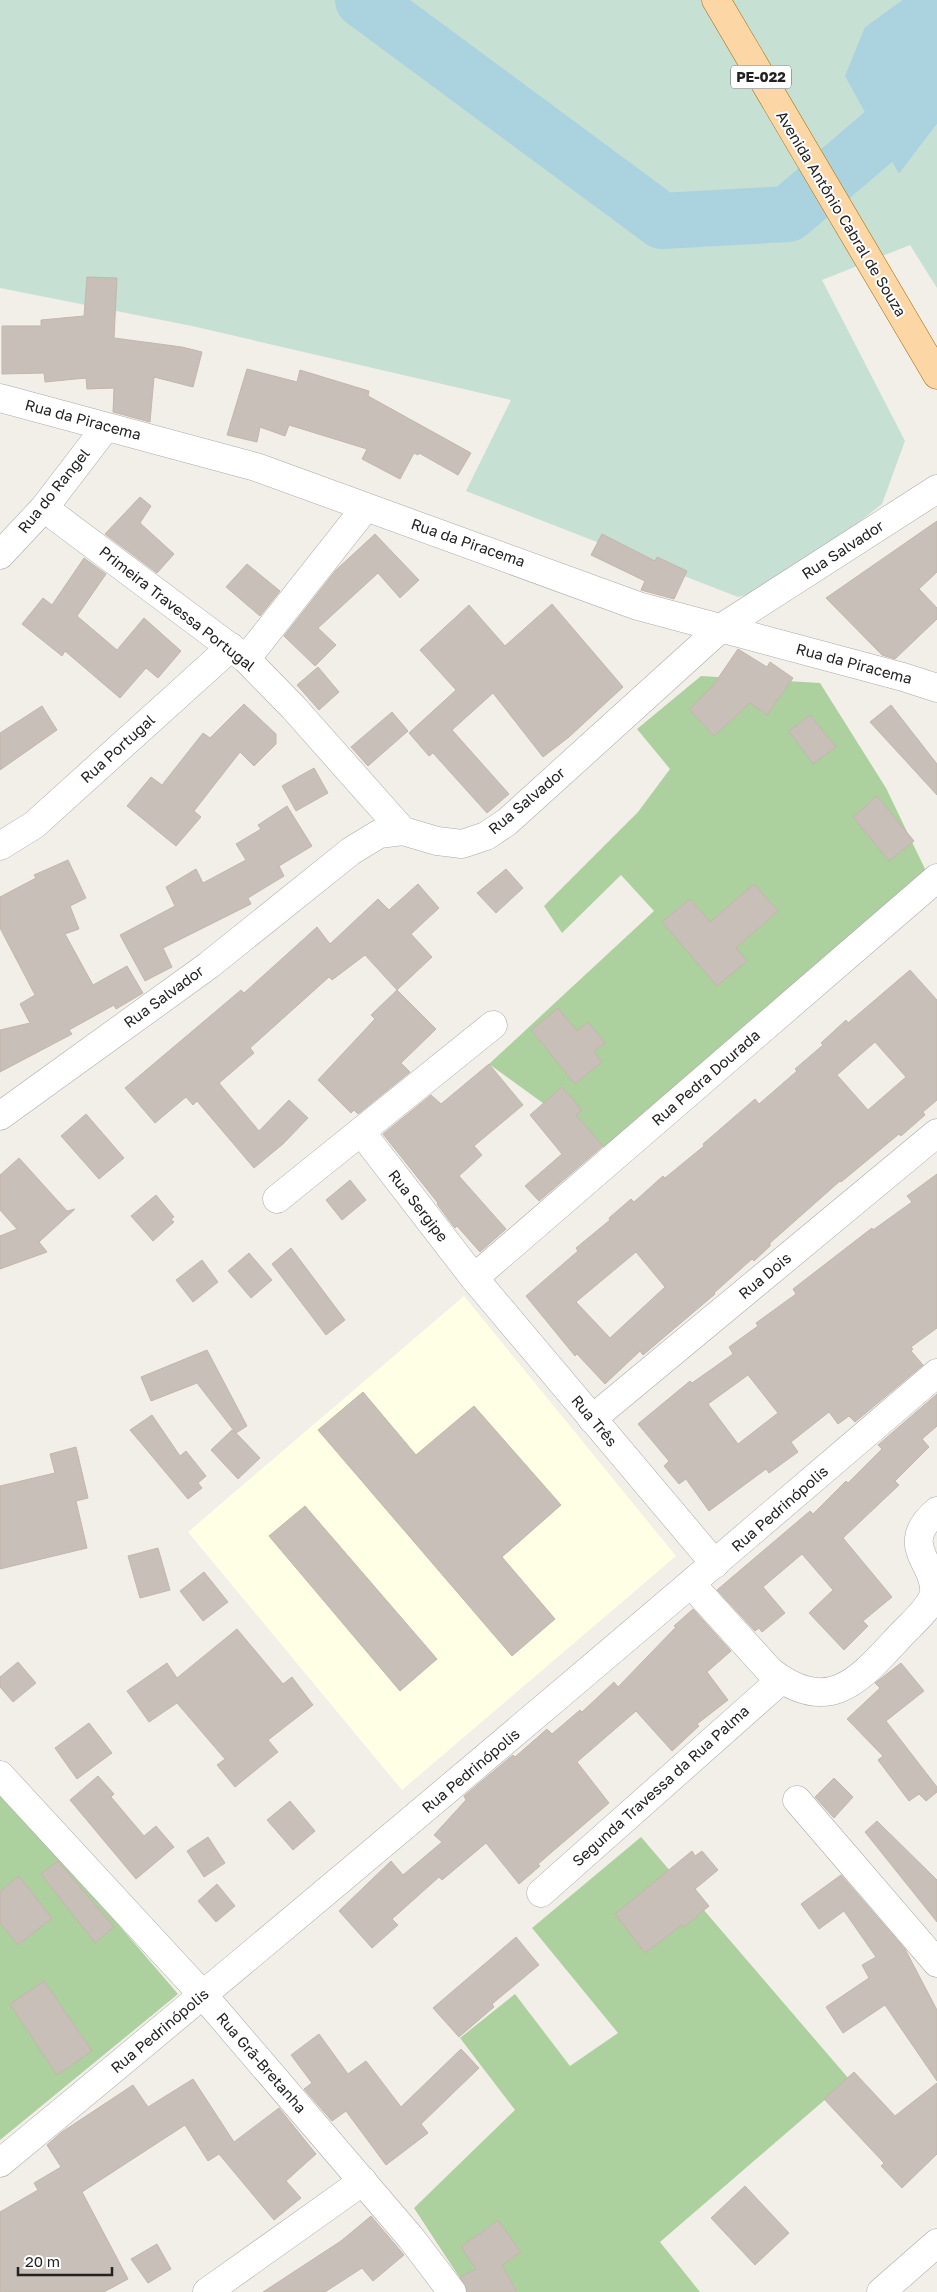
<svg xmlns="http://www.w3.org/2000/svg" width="937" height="2292" font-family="'Golos Text',sans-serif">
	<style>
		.education { fill: #ffffe5 }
		.forest { fill: #add19e }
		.wetland { fill: #c6e0d4 }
		.water { fill: #aad3df }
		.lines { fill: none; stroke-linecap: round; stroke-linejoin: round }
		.river { stroke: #aad3df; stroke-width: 56 }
		.building { fill: #c7bfb8; stroke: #c4b6ab; fill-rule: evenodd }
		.minor-casing { stroke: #a9a9a9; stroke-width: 29 }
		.primary-casing { stroke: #a06b00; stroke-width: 29 }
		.minor { stroke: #fff; stroke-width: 28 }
		.primary { stroke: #fcd6a4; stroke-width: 28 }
		.labels { text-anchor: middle; stroke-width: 4; stroke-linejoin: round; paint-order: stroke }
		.shield { fill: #fff; stroke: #646464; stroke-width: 1 }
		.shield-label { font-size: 14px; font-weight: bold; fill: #222 }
		.street-label { font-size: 15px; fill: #222; stroke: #fff }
	</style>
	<rect width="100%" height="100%" fill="#f2efe9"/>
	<!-- education -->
	<polygon class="education" points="464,1296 676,1556 402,1790 188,1532"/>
	<!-- forest -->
	<g class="forest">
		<polygon points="701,676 820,683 886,788 926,871 605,1148 489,1064 654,911 621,875 562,933 544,906 638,812 670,769 637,729"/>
		<polygon points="0,1787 178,1994 0,2140"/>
		<polygon points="641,1837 849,2079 660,2242 700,2292 469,2292 414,2208 515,2110 460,2038 515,1994 570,2066 618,2033 532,1928"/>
	</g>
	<!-- wetland -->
	<polygon class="wetland" points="0,0 902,0 865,27 899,174 937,124 937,288 910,245 822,280 905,441 882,504 803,566 767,590 738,597 466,491 511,400 192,326 0,288"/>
	<!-- water -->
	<polygon class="water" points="902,0 937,0 937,124 899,174 845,76 865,27"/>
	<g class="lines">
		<!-- river -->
		<polyline class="river" points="363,0 662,221 788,214 937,87"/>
	</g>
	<!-- building -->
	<g class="building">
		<polygon points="87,277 117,278 114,338 182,347 202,352 193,387 154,377 150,422 113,412 114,388 87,389 86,378 45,382 44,373 2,374 2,326 41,326 41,320 84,316"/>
		<polygon points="247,369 297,382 300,370 369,391 368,396 471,453 458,475 419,453 418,455 414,453 400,479 362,459 367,449 289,425 285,436 260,427 257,442 227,435"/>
		<polygon points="140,497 151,506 140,523 174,554 157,573 105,534"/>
		<polygon points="937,521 937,572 919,589 937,608 937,619 895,659 882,655 826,598"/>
		<polygon points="375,534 419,580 400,598 378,573 318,628 336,645 315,666 284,636 336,570"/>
		<polygon points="602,534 655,561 657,557 687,571 674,599 641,590 645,581 591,555"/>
		<polygon points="84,558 106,574 77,616 117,650 144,618 181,651 158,678 146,668 120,698 65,651 62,656 22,624 43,598 52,605"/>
		<polygon points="247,564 280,591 260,616 226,587"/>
		<polygon points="552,604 623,687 569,737 543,757 493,693 452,730 509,794 487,813 433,753 429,756 409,733 456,690 420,650 469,605 505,646"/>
		<polygon points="738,649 767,667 770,662 793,678 767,715 750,703 714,736 689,709 712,687"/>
		<polygon points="318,667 339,692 319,710 297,685"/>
		<polygon points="244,704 276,734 276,744 254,766 240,752 194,811 201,817 176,846 127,806 151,777 162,785 203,733 210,738"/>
		<polygon points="891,705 937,764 937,795 870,722"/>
		<polygon points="42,706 57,730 0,770 0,733"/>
		<polygon points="392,712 408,731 368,766 351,747"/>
		<polygon points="810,715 836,747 813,764 789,731"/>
		<polygon points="314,768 328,793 296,811 282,786"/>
		<polygon points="877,796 914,841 889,861 853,817"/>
		<polygon points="287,806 312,846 279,866 284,876 248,898 251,904 163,948 172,967 145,981 120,935 175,906 166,887 196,869 203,883 246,860 236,844 261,829 258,825"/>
		<polygon points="68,860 86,898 70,906 79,929 65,934 93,985 127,966 143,993 116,1009 114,1005 69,1030 72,1034 0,1072 0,1030 30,1023 20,1004 35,995 0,928 0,897 36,878 34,875"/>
		<polygon points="506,869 523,888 496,913 477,893"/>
		<polygon points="418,884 439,908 411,934 432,957 397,990 365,955 332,980 329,977 250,1048 254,1053 219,1083 259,1131 289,1100 308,1118 283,1144 254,1168 197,1101 193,1105 186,1097 155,1123 125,1088 241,990 244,993 317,927 330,944 378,899 389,910"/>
		<polygon points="754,884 778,911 736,948 747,961 717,986 662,922 690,899 710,922"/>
		<path d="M910,970L937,1000V1100L923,1112L925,1115L901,1136L899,1134L841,1182L840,1181L770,1243V1246L754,1261L752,1259L714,1293L715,1294L643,1355L640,1351L605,1384L577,1354L575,1356L526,1296L578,1251L576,1248L610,1220L609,1218L631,1199L634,1202L663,1176L665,1178L704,1146L703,1144L755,1099L759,1104L797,1071L795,1069L823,1045L821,1043L846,1020L848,1023ZM875,1042L906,1077L868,1110L837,1075ZM636,1252L665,1287L610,1338L576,1302Z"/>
		<polygon points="397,990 436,1029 401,1063 410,1072 358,1114 354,1110 351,1113 318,1080 375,1019 371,1015"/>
		<polygon points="558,1008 577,1031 588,1022 605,1043 594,1052 602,1062 575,1084 531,1030"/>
		<polygon points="489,1064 523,1105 474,1146 482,1155 459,1176 506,1229 480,1252 457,1226 455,1228 437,1204 438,1203 383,1134 431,1095 441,1104"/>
		<polygon points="562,1087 582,1110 576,1115 603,1146 539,1201 525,1186 562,1154 530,1115"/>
		<polygon points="86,1114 124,1158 99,1179 61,1136"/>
		<polygon points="19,1158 67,1211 75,1209 39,1242 47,1252 0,1269 0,1236 17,1229 0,1210 0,1175"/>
		<path d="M937,1174V1328L911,1347L913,1349L911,1351L923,1365L855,1422L849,1416L838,1424L829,1412L791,1442L798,1452L769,1473L766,1469L709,1511L686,1479L679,1484L664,1466L669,1461L638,1424L690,1381L692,1383L733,1354L729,1347L758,1326L756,1323L796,1294L793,1289L872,1228L873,1230L912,1202L907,1196ZM748,1375L778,1413L738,1444L708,1404Z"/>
		<polygon points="350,1180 366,1200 342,1220 326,1200"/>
		<polygon points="156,1195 174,1217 171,1219 174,1222 153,1241 131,1216"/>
		<polygon points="291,1248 345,1320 326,1335 272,1264"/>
		<polygon points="249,1253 272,1280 251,1298 228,1271"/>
		<polygon points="202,1260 218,1282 193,1302 176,1280"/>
		<polygon points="207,1350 247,1426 236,1433 260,1458 238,1479 211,1450 232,1430 235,1432 197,1383 151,1401 141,1377"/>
		<polygon points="363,1392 416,1455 474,1406 561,1505 502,1557 555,1619 512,1656 318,1430"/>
		<polygon points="937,1394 937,1426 922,1439 929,1447 895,1481 899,1485 843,1538 892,1597 863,1621 868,1626 844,1650 809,1613 833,1590 802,1554 763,1587 785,1613 762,1632 759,1628 755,1631 717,1590 810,1511 813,1514 846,1481 848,1483 882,1449 878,1445"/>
		<polygon points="152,1415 180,1456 186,1451 206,1476 198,1483 202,1488 188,1499 130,1430"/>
		<polygon points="76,1447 88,1498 76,1501 87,1548 0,1569 0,1486 55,1473 50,1454"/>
		<polygon points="305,1506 437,1659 400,1691 269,1536"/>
		<polygon points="158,1548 170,1590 140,1598 128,1556"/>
		<polygon points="204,1572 228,1602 203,1621 180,1591"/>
		<polygon points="693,1609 731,1651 707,1672 728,1700 697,1724 699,1726 672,1751 636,1711 577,1762 609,1803 538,1864 540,1866 519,1884 486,1843 442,1880 439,1877 392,1919 398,1925 372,1948 339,1911 391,1861 403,1875 442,1842 434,1835 466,1800 464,1796 513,1755 515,1757 547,1729 552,1734 580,1710 582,1712 614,1682 618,1687 676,1627 674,1626"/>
		<polygon points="237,1629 283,1684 292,1677 313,1705 268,1740 278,1752 235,1787 217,1765 225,1759 177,1703 149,1722 127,1691 167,1663 177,1678"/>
		<polygon points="18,1662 36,1683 13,1702 0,1687 0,1677"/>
		<polygon points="901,1663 924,1691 886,1721 937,1787 937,1792 926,1801 919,1794 909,1801 878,1760 883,1756 847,1719 880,1688 875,1683"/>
		<polygon points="89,1723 112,1753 77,1779 55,1748"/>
		<polygon points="98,1776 114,1794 111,1797 144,1836 156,1826 174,1847 136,1879 70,1800"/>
		<polygon points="834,1778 853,1797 834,1818 815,1797"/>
		<polygon points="290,1801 315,1831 293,1850 267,1820"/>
		<polygon points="877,1821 937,1880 937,1922 865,1832"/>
		<polygon points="208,1837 225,1863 204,1877 187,1851"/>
		<polygon points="692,1851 695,1856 702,1851 718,1870 695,1889 709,1906 684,1927 682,1925 645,1953 615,1914"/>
		<polygon points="58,1861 114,1927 95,1943 41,1874"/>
		<polygon points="841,1875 905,1949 937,2010 937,2081 885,2005 843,2033 826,2007 869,1978 862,1965 876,1957 844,1911 819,1929 801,1904"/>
		<polygon points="19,1876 52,1918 18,1945 0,1923 0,1891"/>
		<polygon points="217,1884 235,1906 216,1922 198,1901"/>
		<polygon points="516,1937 539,1965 492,2004 494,2007 459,2037 433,2008"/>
		<polygon points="44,1981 92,2051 57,2075 10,2004"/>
		<polygon points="319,2034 348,2074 366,2061 401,2107 461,2049 479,2068 421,2124 428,2133 386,2165 346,2111 332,2121 304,2089 312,2083 291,2055"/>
		<polygon points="854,2072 895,2116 937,2083 937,2154 902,2188 881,2166 884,2163 824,2099"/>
		<polygon points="193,2079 234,2142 279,2108 316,2154 286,2181 301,2198 274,2220 219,2154 208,2161 185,2125 82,2192 128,2279 104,2292 0,2292 0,2212 38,2190 34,2183 61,2167 47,2145 62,2132 133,2085 148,2107"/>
		<polygon points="745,2186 789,2233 755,2265 711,2218"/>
		<polygon points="371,2216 404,2255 373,2281 362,2268 325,2292 263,2292 341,2241"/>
		<polygon points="498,2220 521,2252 502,2265 517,2292 467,2292 460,2277 476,2269 461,2247"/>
		<polygon points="157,2244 171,2269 148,2283 131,2259"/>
	</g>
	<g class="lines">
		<!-- minor casing -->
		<g class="minor-casing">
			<g id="minor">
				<polyline points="0,398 256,467 638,606 903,677 937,688"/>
				<polyline points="44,508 246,659 293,707 403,831"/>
				<polyline points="0,555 44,508 106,427"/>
				<polyline points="246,659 366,507"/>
				<polyline points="0,846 34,825 231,647"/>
				<polyline points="0,1116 209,965 351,851 379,834 403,831 437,841 462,844 486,836 507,822 721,628 937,489"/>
				<polyline points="362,1133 474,1278 715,1564"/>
				<polyline points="277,1199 493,1025"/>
				<polyline points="474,1278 937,878"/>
				<polyline points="592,1419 937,1133"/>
				<path d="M692,1585L770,1671C830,1717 859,1680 900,1636C911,1624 929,1610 934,1594C937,1562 896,1546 937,1511"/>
				<polyline points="0,1775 203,1995 411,2238 452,2292"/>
				<polyline points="797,1800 937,1963"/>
				<polyline points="541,1893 781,1680"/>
				<path d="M0,2163C315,1903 627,1639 937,1373"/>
				<polyline points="207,2292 363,2181"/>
				<polyline points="881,2292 937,2243"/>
			</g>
		</g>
		<!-- primary casing -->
		<g class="primary-casing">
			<polyline id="primary" points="716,0 937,375"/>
		</g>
		<!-- minor -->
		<use href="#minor" class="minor"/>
		<!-- primary -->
		<use href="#primary" class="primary"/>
	</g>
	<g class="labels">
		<!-- shield labels -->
		<rect class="shield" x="731" y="65.5" width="60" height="23" rx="4"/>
		<g class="shield-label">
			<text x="761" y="82">PE-022</text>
		</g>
		<!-- street labels -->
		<g class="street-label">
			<text transform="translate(841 214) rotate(59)" y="5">Avenida Antônio Cabral de Souza</text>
			<text transform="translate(83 420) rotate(15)" y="5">Rua da Piracema</text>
			<text transform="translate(54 491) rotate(-51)" y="5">Rua do Rangel</text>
			<text transform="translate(468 543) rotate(19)" y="5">Rua da Piracema</text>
			<text transform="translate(843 550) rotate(-33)" y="5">Rua Salvador</text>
			<text transform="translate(177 609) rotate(38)" y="5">Primeira Travessa Portugal</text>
			<text transform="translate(854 664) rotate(15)" y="5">Rua da Piracema</text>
			<text transform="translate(118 749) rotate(-42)" y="5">Rua Portugal</text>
			<text transform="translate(527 801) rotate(-40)" y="5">Rua Salvador</text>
			<text transform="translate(164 997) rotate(-36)" y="5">Rua Salvador</text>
			<text transform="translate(706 1078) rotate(-41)" y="5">Rua Pedra Dourada</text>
			<text transform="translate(418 1206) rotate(52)" y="5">Rua Sergipe</text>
			<text transform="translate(765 1276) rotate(-40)" y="5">Rua Dois</text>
			<text transform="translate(594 1421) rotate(50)" y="5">Rua Três</text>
			<text transform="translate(780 1509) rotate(-41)" y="5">Rua Pedrinópolis</text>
			<text transform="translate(471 1771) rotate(-40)" y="5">Rua Pedrinópolis</text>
			<text transform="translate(661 1786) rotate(-42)" y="5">Segunda Travessa da Rua Palma</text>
			<text transform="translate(160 2031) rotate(-40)" y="5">Rua Pedrinópolis</text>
			<text transform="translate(261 2063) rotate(49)" y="5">Rua Grã-Bretanha</text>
		</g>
	</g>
	<!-- scale -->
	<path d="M18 2267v8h94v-8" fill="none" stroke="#222222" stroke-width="2.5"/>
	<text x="25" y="2267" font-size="15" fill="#222222" stroke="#ffffff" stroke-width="4" paint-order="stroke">20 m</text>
</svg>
